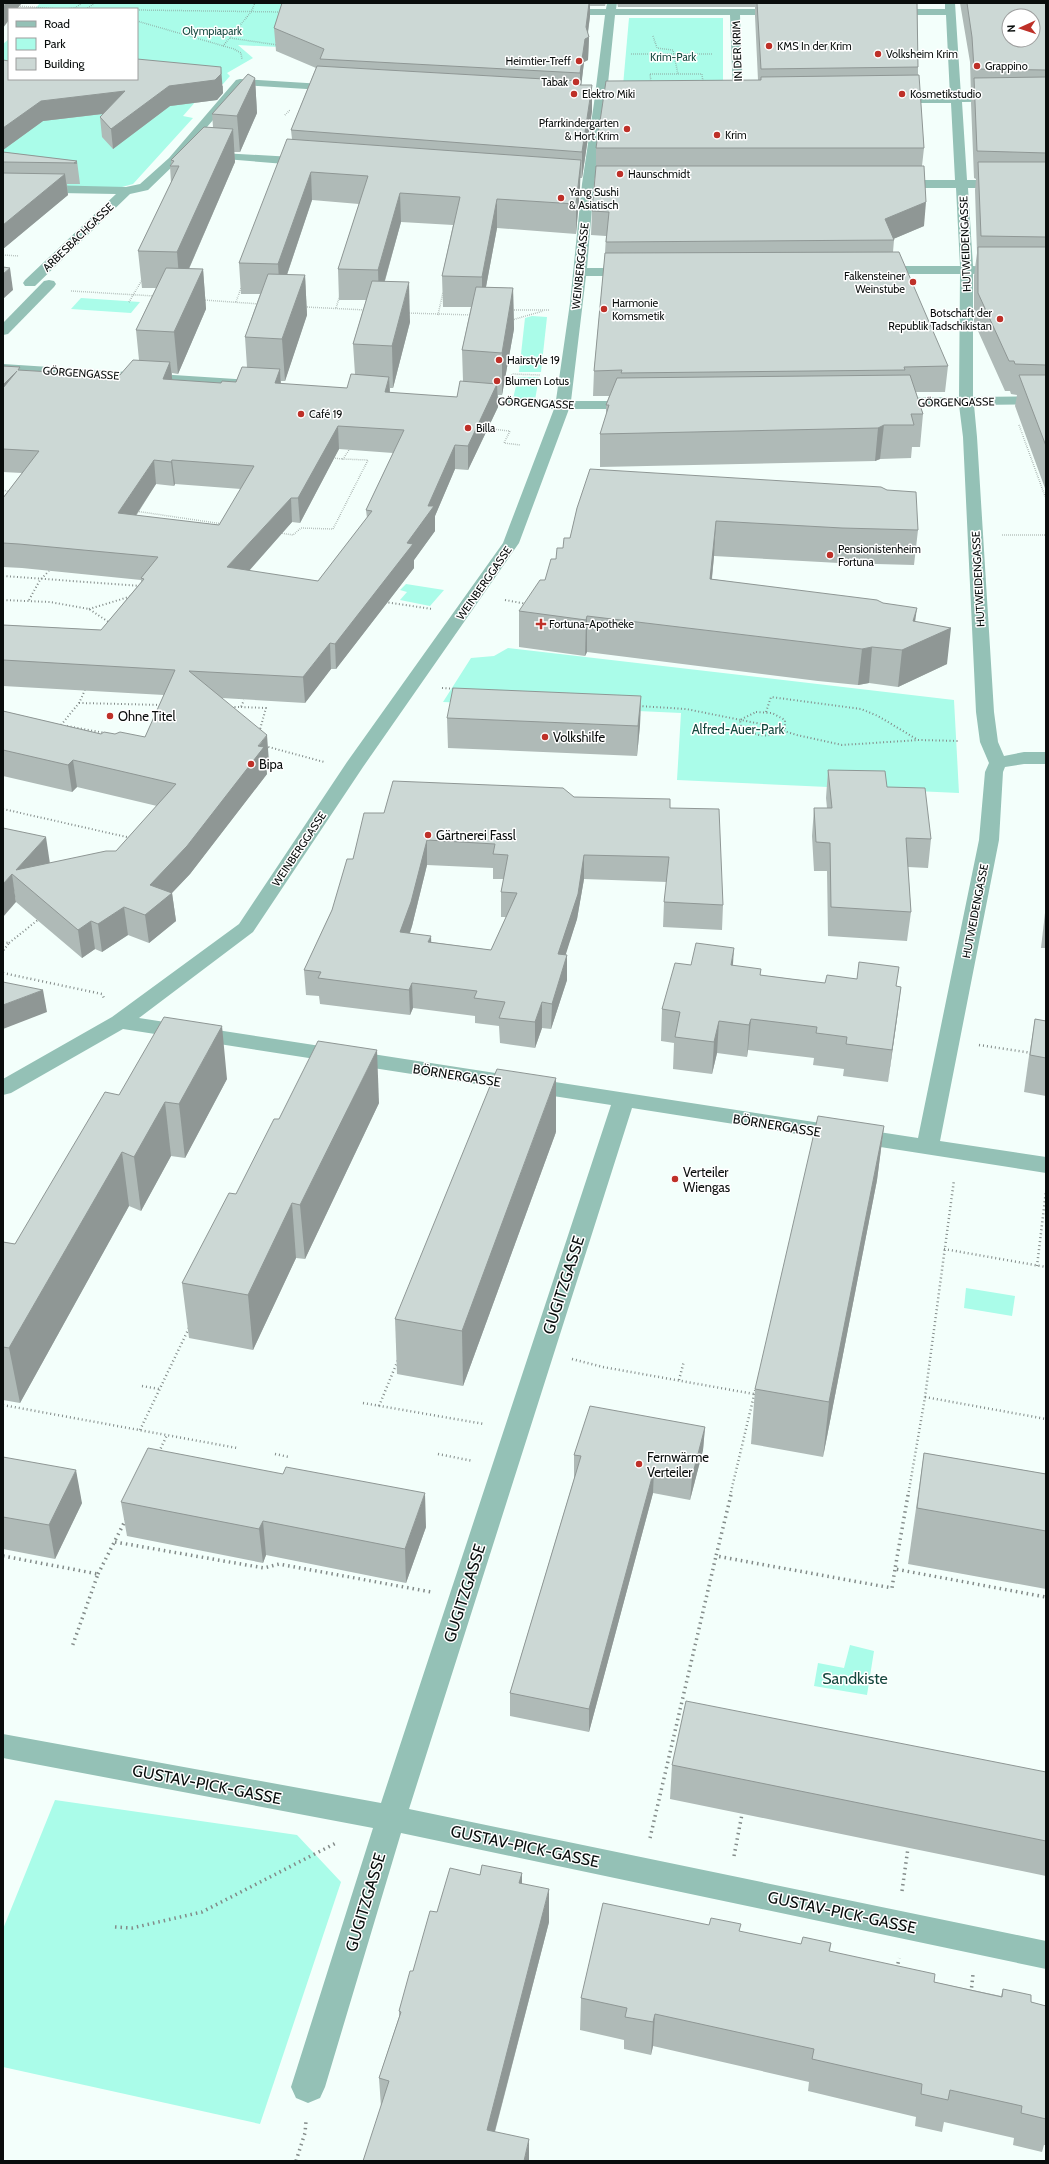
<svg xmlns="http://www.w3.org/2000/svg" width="1049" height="2164" font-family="Cabin,sans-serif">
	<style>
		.green { fill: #aafce9 }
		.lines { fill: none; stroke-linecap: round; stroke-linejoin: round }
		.path-far3 { stroke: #838b89; stroke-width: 1.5; stroke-dasharray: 0.5 1.5; stroke-linecap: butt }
		.path-far2 { stroke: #838b89; stroke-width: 2; stroke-dasharray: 1 2.5; stroke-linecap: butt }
		.path-far1 { stroke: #838b89; stroke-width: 2.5; stroke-dasharray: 1 3; stroke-linecap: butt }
		.path { stroke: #838b89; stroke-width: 3.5; stroke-dasharray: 1.5 4; stroke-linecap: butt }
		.minor { fill: #94c1b6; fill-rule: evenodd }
		.wall { fill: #afbab7; fill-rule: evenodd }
		.shaded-wall { fill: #8f9795 }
		.building { fill: #ccd8d5; stroke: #8f9795; fill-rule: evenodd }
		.poi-dot { fill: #be3028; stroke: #fff; stroke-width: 1.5 }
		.labels { text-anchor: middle; stroke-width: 3; stroke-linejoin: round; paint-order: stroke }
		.far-park-label { font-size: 11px; fill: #15493f; stroke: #fff }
		.far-poi-label { font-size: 11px; fill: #090d0c; stroke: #fff; text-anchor: start }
		.far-street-label { font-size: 11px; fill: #090d0c; stroke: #fff }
		.poi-label { font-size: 13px; fill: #090d0c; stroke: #fff; text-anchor: start }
		.park-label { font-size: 13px; fill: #15493f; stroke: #fff }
		.street-label { font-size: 13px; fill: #090d0c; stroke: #fff }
		.near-street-label { font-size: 16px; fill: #090d0c; stroke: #fff }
		.near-park-label { font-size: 16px; fill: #15493f; stroke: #fff }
	</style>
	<rect width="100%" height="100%" fill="#f3fffb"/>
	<!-- green -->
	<g class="green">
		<polygon points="40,3 290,3 279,47 238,45 253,58 227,73 230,76 223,84 211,84 183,116 193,118 133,184 122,187 119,191 3,188 3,44 9,39 9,79 137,79 137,9 35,9"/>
		<polygon points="629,18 723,18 723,96 622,97"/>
		<polygon points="81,298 140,302 131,313 71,309"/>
		<polygon points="532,316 547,317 541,372 519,372 525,318"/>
		<polygon points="518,377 539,377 535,400 513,399"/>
		<polygon points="406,584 444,590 430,606 400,600 407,592 400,590"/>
		<polygon points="508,648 954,700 959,793 677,780 681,713 443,702 471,658 494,656"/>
		<polygon points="966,1288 1015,1296 1012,1316 964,1308"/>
		<polygon points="850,1645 874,1651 867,1695 814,1686 818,1663 844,1668"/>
		<polygon points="55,1800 297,1835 341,1882 260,2124 3,2067 3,1929"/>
	</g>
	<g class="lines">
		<!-- path-far3 -->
		<g class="path-far3">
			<polyline points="18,6 58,9"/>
			<polyline points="63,9 75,8 82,3"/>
			<polyline points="86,9 95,3"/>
			<polyline points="137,10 282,12"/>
			<polyline points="137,21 234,49 241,53 242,59"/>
			<polyline points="653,36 657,48 673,50 678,74"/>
			<polyline points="230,38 278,45"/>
			<polyline points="223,46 251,12 255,3"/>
			<polyline points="631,54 712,54"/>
			<polygon points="650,74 702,74 704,91 652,90"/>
			<polyline points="285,115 290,110"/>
			<polyline points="3,255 19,256"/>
			<polyline points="71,291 154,296"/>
			<polyline points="203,300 260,304"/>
			<polyline points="129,302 142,280"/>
			<polyline points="236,302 241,288"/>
			<polyline points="305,307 366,310"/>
			<polyline points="336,308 340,295"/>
			<polyline points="510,310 549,310"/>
			<polyline points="407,313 471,315"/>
			<polyline points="438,315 443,292"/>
			<polyline points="512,320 543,311"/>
			<polyline points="511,377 512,374 540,375"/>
			<polyline points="493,425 491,429 510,431 504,443 520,445"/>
			<polyline points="1019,425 1046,499"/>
			<polyline points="331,458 343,459"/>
			<polyline points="3,490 10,492"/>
			<polyline points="135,511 223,524"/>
			<polyline points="280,533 293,535 301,528 333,529 368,460 343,459 351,447"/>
			<polyline points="1002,535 1046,535"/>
		</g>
		<!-- path-far2 -->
		<g class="path-far2">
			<polyline points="3,576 141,586"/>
			<polyline points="3,600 50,602 89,609 110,623"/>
			<polyline points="29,600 40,580 49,571"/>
			<polyline points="505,600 527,604"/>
			<polyline points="385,602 432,609"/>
			<polyline points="89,609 132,596"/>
			<polyline points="442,688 455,689"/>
			<polyline points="79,703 162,705"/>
			<polyline points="639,706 686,709 761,724 797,735 842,745 919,740 959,741"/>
			<polyline points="231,707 241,707 244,700"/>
			<polyline points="241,707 266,708 259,733"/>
			<path d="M756,712L772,713L785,720V728C772,739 755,737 741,727L740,720Z"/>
			<polyline points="766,712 771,697 861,709 878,716 918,740"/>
			<polyline points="61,725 79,703 85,690"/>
			<polyline points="67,726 105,733"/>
			<polyline points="265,746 324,762"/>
			<polyline points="3,809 131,838"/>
			<polyline points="3,942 9,943 3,951"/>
			<polyline points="9,943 39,919"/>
			<polyline points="3,973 6,974"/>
		</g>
		<!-- path-far1 -->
		<g class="path-far1">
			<polyline points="3,973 102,994 104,998"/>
			<polyline points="979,1045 1032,1053"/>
			<polyline points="944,1249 1046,1267"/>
			<polyline points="1037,1266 1046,1191"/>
			<polyline points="572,1359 603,1367 754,1394"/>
			<polyline points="679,1380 684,1361"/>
			<polyline points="142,1386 159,1389"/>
			<polyline points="925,1397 1046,1419"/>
			<polyline points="363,1403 484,1424"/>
			<polyline points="3,1405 237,1448"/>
			<polyline points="379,1406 398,1360"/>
			<polyline points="140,1430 189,1328"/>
			<polyline points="159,1452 167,1435"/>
			<polyline points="275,1454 289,1457"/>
			<polyline points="438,1454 473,1461"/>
			<polyline points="730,1496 756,1387"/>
			<polyline points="908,1496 925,1397 954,1180"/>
		</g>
		<!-- path -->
		<g class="path">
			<polyline points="731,1495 716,1556 892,1588 895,1569"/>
			<polyline points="908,1495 895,1569 1046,1597"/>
			<polyline points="115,1542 264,1568 279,1564 431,1592"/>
			<polyline points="3,1556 98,1574 72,1647"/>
			<polyline points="98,1574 126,1519"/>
			<polyline points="650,1838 716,1556"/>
			<polyline points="734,1856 742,1814"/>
			<polyline points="902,1891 908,1848"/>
			<polyline points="115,1927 132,1928 202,1912 338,1842"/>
			<polyline points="897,1969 899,1958"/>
			<polyline points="971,1993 973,1974"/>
			<polyline points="296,2161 305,2133 306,2121"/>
		</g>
		<!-- minor -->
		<g class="minor">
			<path d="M607,3H617L616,9H785L790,12L785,15H740L743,93L756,100L755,102C746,105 738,101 733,94L730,15H615L606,103L594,184L587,268H632L638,272L632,276H586L571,401H637L642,402L644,405L642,408L637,409H569L519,543L363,767L253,932L139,1018L918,1138L979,840L985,772L989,763L980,742L976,712L963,437L959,405L889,406L884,405L882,402L884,399L889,398L959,397L960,274H877L871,270L877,266H960L956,188H895L889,184L895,180H955L951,103H891L886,100L891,97L950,96L946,15H888L883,12L888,9H945V3H955L961,96L1046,95V101L962,102L967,180H977L983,184L977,188H968L973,266L987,267L988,270L987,273L973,274V397L1046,396V404L974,405L977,437L994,712L998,742L1004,756L1024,752H1046V764H1024L1005,767L1003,772L999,840L940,1141L1046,1157V1173L632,1108L409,1809L1046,1941V1969L401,1833L325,2087L320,2098L308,2103L296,2098L291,2087L373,1828L3,1758V1734L381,1803L611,1105L123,1029L11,1093L3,1095V1079L112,1017L239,924L347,762L503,543L554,409L467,403L462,402L460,399L462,396L467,395L556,400L570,303L582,184L594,103L605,15H560L555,12L560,9H606Z"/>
			<polygon points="240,79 339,85 344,88 339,91 243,85 177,162 148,190 130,194 35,286 25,286 23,283 25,280 116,194 3,192 3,184 126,187 140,184 169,158 236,80"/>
			<polygon points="204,152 310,158 316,162 310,166 200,157 198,155 200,153"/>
			<polygon points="49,280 54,281 56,284 54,287 8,334 3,335 3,323 44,281"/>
			<polygon points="3,364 251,380 258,384 251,388 3,372"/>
		</g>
	</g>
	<!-- wall -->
	<g class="wall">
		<path d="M282,3H606L605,6H590V16L588,34L589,37L588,60L584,62L581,85L592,111L582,178H580V188L576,234L497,228L486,287L513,288L514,329L502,395H498V407L468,470L455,469L435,516V531L414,560V568L336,669H331L305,703L222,698L269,762L266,765L267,774L190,874L172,893L176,921L149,943L128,935L102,952L95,949L82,958L16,902L3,828L50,863L116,851L157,806L77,787L72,792L3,776V711L101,734L145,737L164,695L3,686V625L101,630L141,582V580L22,568L3,567V498L22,473L3,472V366L21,370L119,376L139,360L136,330L156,288H142L138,251L171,183L170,166L171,164V160L213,127L212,114L255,78L257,113L240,152H234L235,162L189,269H203L206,309L178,374L172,373V380L221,383L236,382L247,367L245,337L260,294H241L239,263L292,139L291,130L316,68L276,51L274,28ZM312,200L359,204L338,269L339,300H366L353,344L355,374L347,388L281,384V381H285L307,315L305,275H287ZM401,222L453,225L442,276L443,307H471L462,350L463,381L457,397L390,393V388H393L410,322L385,281ZM339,449L393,453L366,510L367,518L318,581L249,571L292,522L300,523ZM156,484L174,486L175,484L241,489L219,525L136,516Z"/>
		<polygon points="617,3 917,3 918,67 918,75 924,148 922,166 924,226 893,239 894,240 893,252 948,366 945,392 916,392 923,414 920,447 912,447 911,458 880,459 875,461 600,467 600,434 606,418 606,405 609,396 593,396 594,371 605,253 606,236 591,235 592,211 596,166 596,148 758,80 755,16 755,7 618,7"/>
		<polygon points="960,3 1046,3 1046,491 1015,406 1017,395 1011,394 1010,391 1005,391 974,322 974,276 977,253 975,190 976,179 974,178 971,103 972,94 971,94 970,62"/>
		<polygon points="3,60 223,86 223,93 217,100 170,106 113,149 102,137 100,117 103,114 43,121 3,150"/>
		<polygon points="3,152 77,161 80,184 67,184 68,195 3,249"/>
		<polygon points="577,508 918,530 914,565 839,563 714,556 712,579 883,603 915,621 947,664 898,687 869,683 858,685 818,681 587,652 585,656 519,647 519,611 545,580 556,559 570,538"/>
		<polygon points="641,696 640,725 637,756 448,748 447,718"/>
		<polygon points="828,770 887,787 931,839 928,868 908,867 911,912 907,941 828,936 827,871 814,871 812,836 814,808 827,808 826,798"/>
		<path d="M574,797L670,808L723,905L722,930L663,927L664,902L667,882L584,879L577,919L565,955H567V980L551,1029L542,1028L535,1048L500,1043L499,1026L475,1023V1016L413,1008L410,1015L377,1011L320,1004L319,996L306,995L304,970L332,910L353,859L384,813ZM427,865L493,868V879H504L501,892V917H506L491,950L431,942L410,933L412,926Z"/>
		<polygon points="1046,906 1046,948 1041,948 1045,913"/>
		<polygon points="691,965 733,965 761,975 825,983 901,987 888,1082 843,1076 844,1069 813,1065 814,1058 748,1050 747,1057 717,1053 712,1074 673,1069 674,1043 661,1041 662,1009"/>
		<polygon points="1035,1019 1046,1021 1046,1096 1024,1092 1029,1056"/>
		<polygon points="227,1079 185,1158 171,1156 141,1211 129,1206 20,1403 3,1400 3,1242 15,1244 119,1095"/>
		<polygon points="379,1103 305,1259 296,1258 253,1350 189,1338 182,1283 236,1194 279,1119"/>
		<polygon points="884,1126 877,1180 823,1457 751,1444 755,1389"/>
		<polygon points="556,1132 463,1386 397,1374 395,1319"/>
		<polygon points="705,1427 703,1450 690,1500 653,1493 589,1732 510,1716 510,1693 574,1479 574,1455"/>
		<polygon points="924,1453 1046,1474 1046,1589 908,1564"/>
		<polygon points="3,1457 82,1503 55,1559 3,1549"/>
		<polygon points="121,1502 426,1527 406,1583 266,1555 263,1563 127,1536"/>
		<polygon points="672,1765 1046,1772 1046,1876 670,1799"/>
		<polygon points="522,1873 522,1884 549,1922 495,2132 529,2161 381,2107 379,2078 399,2017 399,2011 413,1971 437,1912 480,1875"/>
		<polygon points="709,1925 801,1944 831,1943 830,1951 934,1982 1001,1996 1003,1989 1031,2002 1046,2006 1046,2145 1044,2145 1042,2152 1013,2145 1014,2138 944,2122 942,2132 915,2126 916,2117 808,2091 809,2082 653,2046 651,2055 624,2049 624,2040 580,2030 581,1998"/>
	</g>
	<!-- shaded-wall -->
	<g class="shaded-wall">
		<polygon points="6,3 22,3 17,9 9,9 9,20 3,28 3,7"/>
		<polygon points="589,3 590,3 590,16 587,38 589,37 588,60 584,62 580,97 580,73"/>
		<polygon points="221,67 223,93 217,100 170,106 113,149 111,129 169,86"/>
		<polygon points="255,78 257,113 240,152 237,116"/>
		<polygon points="592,85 592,111 582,178 582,152"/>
		<polygon points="125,91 127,111 43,121 3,150 3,128 41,101"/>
		<polygon points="233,129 235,162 180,289 177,252"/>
		<polygon points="581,160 580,188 576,234 576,204"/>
		<polygon points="311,172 312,200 280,295 278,264"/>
		<polygon points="65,174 68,195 3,249 3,225"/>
		<polygon points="400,193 401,222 379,301 378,270"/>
		<polygon points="497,199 497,228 482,308 482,277"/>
		<polygon points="926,202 924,226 891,240 885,219"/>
		<polygon points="10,268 13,290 3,299 3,274"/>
		<polygon points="203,269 206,309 178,374 174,332"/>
		<polygon points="305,275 307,315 285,381 282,339"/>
		<polygon points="409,282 410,322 393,388 392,346"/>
		<polygon points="513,288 514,329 502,395 502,353"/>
		<polygon points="170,362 173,385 163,379"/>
		<polygon points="280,369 281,392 275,383"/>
		<polygon points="17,371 3,411 3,385"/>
		<polygon points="389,377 390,399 385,392"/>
		<polygon points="497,384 498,407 468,470 468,446"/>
		<polygon points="884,425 880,459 875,461 878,428"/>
		<polygon points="338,426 339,449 300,523 298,498"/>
		<polygon points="455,445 455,469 435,516 435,531 414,560 414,568 336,669 335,644 407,543 428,506"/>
		<polygon points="154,460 156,484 121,538 118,513"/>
		<polygon points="172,460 175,484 174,486 171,462"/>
		<polygon points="291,498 292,522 230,592 227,567"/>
		<polygon points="716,521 714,556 708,615 710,579"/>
		<polygon points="917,608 912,644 951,628 947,664 898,687 902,650 913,621"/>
		<polygon points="587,616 587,652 585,656 586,620"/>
		<polygon points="330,643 331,669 305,703 303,677"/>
		<polygon points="872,647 869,683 858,685 862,649"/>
		<polygon points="641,696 640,725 637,756 638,726"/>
		<polygon points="267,735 269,762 266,765 267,774 190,874 170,895 172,893 176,921 149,943 145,915 150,885"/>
		<polygon points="73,760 77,787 72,792 68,765"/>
		<polygon points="46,837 50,864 16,870"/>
		<polygon points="427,840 427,865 412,926 401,957 400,932"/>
		<polygon points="584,855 584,879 577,919 558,979 558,954"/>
		<polygon points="12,874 16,902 3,917 3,884"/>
		<polygon points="124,907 128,935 102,952 98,924"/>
		<polygon points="91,921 95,949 82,958 78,930"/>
		<polygon points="431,936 432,961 428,942"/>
		<polygon points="734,948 732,979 731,965"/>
		<polygon points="567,955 567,980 551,1029 552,1004"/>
		<polygon points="412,983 413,1008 410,1015 409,990"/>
		<polygon points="901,987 897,1019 888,1082 892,1050"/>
		<polygon points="43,990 47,1012 3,1029 3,1005"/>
		<polygon points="542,1002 542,1028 535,1048 535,1022"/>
		<polygon points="751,1019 748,1050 747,1057 749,1025"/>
		<polygon points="719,1021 717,1053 712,1074 714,1042"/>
		<polygon points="222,1026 227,1079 185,1158 179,1104"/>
		<polygon points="377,1050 379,1103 305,1259 300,1205"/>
		<polygon points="556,1078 556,1132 463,1386 462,1331"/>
		<polygon points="165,1102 171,1156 141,1211 134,1157"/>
		<polygon points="884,1126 877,1180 823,1457 829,1402"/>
		<polygon points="122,1152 129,1206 20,1403 9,1348"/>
		<polygon points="292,1203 296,1258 253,1350 248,1295"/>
		<polygon points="705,1427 703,1450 690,1500 692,1477"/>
		<polygon points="76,1470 82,1503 55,1559 49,1525"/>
		<polygon points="654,1470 653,1493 589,1732 589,1709"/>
		<polygon points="425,1493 426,1527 406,1583 405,1549"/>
		<polygon points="263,1521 266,1555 263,1563 259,1529"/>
		<polygon points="522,1873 522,1906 519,1883"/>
		<polygon points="549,1889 549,1922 487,2161 487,2130"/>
		<polygon points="655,2014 653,2046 651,2055 653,2022"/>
		<polygon points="529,2139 529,2161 524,2161"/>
	</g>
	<!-- building -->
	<g class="building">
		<polygon points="3,3 6,3 3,7"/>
		<polygon points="282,3 589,3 586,27 589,37 585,39 580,73 320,59 324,49 274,28"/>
		<polygon points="757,3 917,3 918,67 761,69"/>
		<path d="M967,3H1046V70L974,69L972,37ZM1009,16H1033V40H1009Z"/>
		<polygon points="137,59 221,67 221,74 215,80 169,86 111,129 100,117 125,91 41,101 3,128 3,60 9,61 9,79 137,79"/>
		<polygon points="317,66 579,81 578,85 592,85 582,152 291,130"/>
		<polygon points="248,74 255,78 237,116 212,114"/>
		<polygon points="919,75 924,148 596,148 606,81 761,80 761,77"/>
		<polygon points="1046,77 1046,153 977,151 974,78"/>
		<polygon points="204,127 233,129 177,252 138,251 179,166 170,166 174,161 171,160"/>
		<polygon points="287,139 581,160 576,204 497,199 482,277 442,276 460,197 400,193 378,270 338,269 368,176 311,172 278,264 239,263"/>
		<polygon points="3,152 77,161 74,163 77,163 3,162"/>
		<polygon points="978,162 1046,162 1046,237 981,236"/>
		<polygon points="596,166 924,166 926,202 885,219 894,240 606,242 609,212 592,211"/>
		<polygon points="3,173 65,174 3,225"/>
		<polygon points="978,247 1046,247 1046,365 1015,364 1014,361 1009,361 978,293"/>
		<polygon points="899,252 948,366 904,367 905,370 621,373 622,370 594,371 605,253"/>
		<polygon points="3,267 10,268 3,274"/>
		<polygon points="166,268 203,269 174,332 136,330"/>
		<polygon points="268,274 305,275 282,339 245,337"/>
		<polygon points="372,281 409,282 392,346 353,344"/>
		<polygon points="476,287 513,288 502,353 462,350"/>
		<path d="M133,360L170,362L163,379L221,383L222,381L236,382L242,367L280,369L275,383L347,388L351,374L389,377L385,392L457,397L460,381L497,384L468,446L455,445L428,506H434L407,543L413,544L335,644L330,643L303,677L189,671L267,735L258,746L264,747L187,846L150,885L172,893L145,915L124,907L98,924L91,921L78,930L12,874L3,884V828L46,837L16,870L106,851H116L176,784L73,760L68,765L3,750V711L101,734L104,732L115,734L120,732L145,737L175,670L3,660V625L101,630L144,579L141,578L158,557L19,544L3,543V498L39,451L3,449V388L17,371L3,385V366L20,367L18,370L119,376ZM338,426L404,430L366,510L372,511L318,581L227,567L291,498H298ZM154,460L171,462L172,460L254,466L219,525L118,513Z"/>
		<polygon points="910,375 923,414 911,414 914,425 884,425 878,428 600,434 609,405 606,405 617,378"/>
		<polygon points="1019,375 1046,375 1046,446"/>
		<polygon points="590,469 881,487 887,490 916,492 918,530 842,528 716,521 710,579 877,600 883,603 917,608 913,621 951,628 902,650 872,647 862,649 821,644 587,616 586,620 519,611 540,580 545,580 551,559 556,559 557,548 563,548 564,538 570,538 577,508"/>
		<polygon points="453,688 641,696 638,726 447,718"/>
		<polygon points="828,770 885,771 887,787 925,788 931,839 906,838 911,912 831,907 830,843 816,842 814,808 832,808"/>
		<path d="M393,781L563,788L574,797L670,799V808L719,809L723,905L664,902L669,857L584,855L578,894L558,954L567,955L552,1004L542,1002L535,1022L499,1018L505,1002L474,998L477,991L412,983L409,990L318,978L321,972L304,970L332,910L347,859H353L364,813H384ZM427,840L495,844L493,854L508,855L501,892L517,893L491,950L428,942L431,936L400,932L411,902Z"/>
		<polygon points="696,943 734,948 731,965 761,969 760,975 791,979 825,983 827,975 857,979 859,962 899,967 896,986 901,987 892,1050 846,1044 847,1037 816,1033 817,1027 751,1019 749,1025 719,1021 714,1042 675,1037 680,1012 662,1009 675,963 691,965"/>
		<polygon points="3,982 43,990 3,1005"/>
		<polygon points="164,1017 222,1026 179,1104 165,1102 134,1157 122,1152 9,1348 3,1347 3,1242 15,1244 105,1092 119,1095"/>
		<polygon points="1035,1019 1046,1021 1046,1058 1030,1055"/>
		<polygon points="318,1041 377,1050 300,1205 292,1203 248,1295 182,1283 229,1193 236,1194 274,1119 279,1119"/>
		<polygon points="497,1069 556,1078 462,1331 395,1319"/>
		<polygon points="818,1116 884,1126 829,1402 755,1389"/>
		<polygon points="590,1406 705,1427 692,1477 654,1470 589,1709 510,1693 581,1456 574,1455"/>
		<polygon points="148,1448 283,1474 286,1467 425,1493 405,1549 263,1521 259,1529 121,1502"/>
		<polygon points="924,1453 1046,1474 1046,1531 917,1508"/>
		<polygon points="3,1457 76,1470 49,1525 3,1517"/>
		<polygon points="686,1701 1046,1772 1046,1841 672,1765"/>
		<polygon points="482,1865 522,1873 519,1883 549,1889 487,2130 529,2139 524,2161 363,2161 389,2081 379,2078 401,2012 399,2011 410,1971 413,1971 430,1911 437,1912 450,1868 480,1875"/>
		<polygon points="603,1903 709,1925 711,1918 741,1924 739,1931 801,1944 803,1937 831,1943 829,1951 935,1974 934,1982 1002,1997 1003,1989 1031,1995 1031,2002 1046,2006 1046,2119 1021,2113 1022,2106 950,2090 948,2100 921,2094 922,2084 812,2059 814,2049 655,2014 653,2022 625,2017 627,2008 581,1998"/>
	</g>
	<!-- markers -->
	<g class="poi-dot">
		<circle cx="769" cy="46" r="4"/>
		<circle cx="878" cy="54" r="4"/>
		<circle cx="579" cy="61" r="4"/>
		<circle cx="977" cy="66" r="4"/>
		<circle cx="576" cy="82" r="4"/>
		<circle cx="574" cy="94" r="4"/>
		<circle cx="902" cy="94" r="4"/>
		<circle cx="627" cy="129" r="4"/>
		<circle cx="717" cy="135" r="4"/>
		<circle cx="620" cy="174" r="4"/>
		<circle cx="561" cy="198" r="4"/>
		<circle cx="913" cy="282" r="4"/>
		<circle cx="604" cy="309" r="4"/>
		<circle cx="1000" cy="319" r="4"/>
		<circle cx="499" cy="360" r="4"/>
		<circle cx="497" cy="381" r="4"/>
		<circle cx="301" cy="414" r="4"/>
		<circle cx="468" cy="428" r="4"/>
		<circle cx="830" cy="555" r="4"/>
		<path d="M539 618h4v4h4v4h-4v4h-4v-4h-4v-4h4z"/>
		<circle cx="110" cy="716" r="4"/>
		<circle cx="545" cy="737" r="4"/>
		<circle cx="251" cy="764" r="4"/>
		<circle cx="428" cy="835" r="4"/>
		<circle cx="675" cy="1179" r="4"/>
		<circle cx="639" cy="1464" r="4"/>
	</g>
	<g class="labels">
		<!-- far-park labels -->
		<g class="far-park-label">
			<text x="212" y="35">Olympiapark</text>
			<text x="673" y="61">Krim-Park</text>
		</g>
		<!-- far-poi labels -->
		<g class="far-poi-label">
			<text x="777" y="50">KMS In der Krim</text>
			<text x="886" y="58">Volksheim Krim</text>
			<text x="571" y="65" text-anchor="end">Heimtier-Treff</text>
			<text x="985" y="70">Grappino</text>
			<text x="568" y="86" text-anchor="end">Tabak</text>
			<text x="582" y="98">Elektro Miki</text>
			<text x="910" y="98">Kosmetikstudio</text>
			<text x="619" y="127" text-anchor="end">Pfarrkindergarten<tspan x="619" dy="13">&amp; Hort Krim</tspan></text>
			<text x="725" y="139">Krim</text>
			<text x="628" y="178">Haunschmidt</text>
			<text x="569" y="196">Yang Sushi<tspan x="569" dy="13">&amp; Asiatisch</tspan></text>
			<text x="905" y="280" text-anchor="end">Falkensteiner<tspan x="905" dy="13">Weinstube</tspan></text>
			<text x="612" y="307">Harmonie<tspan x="612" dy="13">Komsmetik</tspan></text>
			<text x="992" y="317" text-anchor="end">Botschaft der<tspan x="992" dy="13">Republik Tadschikistan</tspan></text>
			<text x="507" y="364">Hairstyle 19</text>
			<text x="505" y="385">Blumen Lotus</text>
			<text x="309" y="418">Café 19</text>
			<text x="476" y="432">Billa</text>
			<text x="838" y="553">Pensionistenheim<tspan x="838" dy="13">Fortuna</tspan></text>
			<text x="549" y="628">Fortuna-Apotheke</text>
		</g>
		<!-- far-street labels -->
		<g class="far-street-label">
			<text transform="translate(737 51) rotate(-92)" y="4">IN DER KRIM</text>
			<text transform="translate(78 237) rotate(-44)" y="4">ARBESBACHGASSE</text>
			<text transform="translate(965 244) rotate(-92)" y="4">HUTWEIDENGASSE</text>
			<text transform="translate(580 266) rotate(-84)" y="4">WEINBERGGASSE</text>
			<text transform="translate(81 373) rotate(4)" y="4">GÖRGENGASSE</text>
			<text transform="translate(956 402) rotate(-1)" y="4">GÖRGENGASSE</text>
			<text transform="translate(536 403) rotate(3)" y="4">GÖRGENGASSE</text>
			<text transform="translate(978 579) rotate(-93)" y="4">HUTWEIDENGASSE</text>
			<text transform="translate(484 583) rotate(-55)" y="4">WEINBERGGASSE</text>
			<text transform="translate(299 849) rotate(-56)" y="4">WEINBERGGASSE</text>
			<text transform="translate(975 911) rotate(-79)" y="4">HUTWEIDENGASSE</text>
		</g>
		<!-- poi labels -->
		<g class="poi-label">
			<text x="118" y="721">Ohne Titel</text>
			<text x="553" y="742">Volkshilfe</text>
			<text x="259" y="769">Bipa</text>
			<text x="436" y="840">Gärtnerei Fassl</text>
			<text x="683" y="1177">Verteiler<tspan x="683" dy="15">Wiengas</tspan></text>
			<text x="647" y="1462">Fernwärme<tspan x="647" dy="15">Verteiler</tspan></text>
		</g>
		<!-- park labels -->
		<g class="park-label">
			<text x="738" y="734">Alfred-Auer-Park</text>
		</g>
		<!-- street labels -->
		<g class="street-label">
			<text transform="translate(457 1075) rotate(9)" y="5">BÖRNERGASSE</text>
			<text transform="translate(777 1125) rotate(9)" y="5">BÖRNERGASSE</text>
		</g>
		<!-- near-street labels -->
		<g class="near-street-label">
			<text transform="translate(563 1285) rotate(-72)" y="6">GUGITZGASSE</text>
			<text transform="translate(464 1593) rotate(-72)" y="6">GUGITZGASSE</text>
			<text transform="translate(207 1784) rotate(11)" y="6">GUSTAV-PICK-GASSE</text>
			<text transform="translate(525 1846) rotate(12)" y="6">GUSTAV-PICK-GASSE</text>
			<text transform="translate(365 1902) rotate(-73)" y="6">GUGITZGASSE</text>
			<text transform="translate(842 1912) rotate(12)" y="6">GUSTAV-PICK-GASSE</text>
		</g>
		<!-- near-park labels -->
		<g class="near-park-label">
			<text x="855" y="1684">Sandkiste</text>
		</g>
	</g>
	<!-- border -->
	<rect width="1049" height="2164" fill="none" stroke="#090d0c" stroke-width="8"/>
	<!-- legend -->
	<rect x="8" y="8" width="130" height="72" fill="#ffffff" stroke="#9d9e9e"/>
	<rect x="16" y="21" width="20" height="6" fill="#94c1b6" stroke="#9d9e9e"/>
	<text x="44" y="28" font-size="12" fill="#090d0c">Road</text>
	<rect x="16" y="38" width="20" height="12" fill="#aafce9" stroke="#9d9e9e"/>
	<text x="44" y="48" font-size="12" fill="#090d0c">Park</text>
	<rect x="16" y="58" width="20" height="12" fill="#ccd8d5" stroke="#9d9e9e"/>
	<text x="44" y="68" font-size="12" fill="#090d0c">Building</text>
	<!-- north arrow -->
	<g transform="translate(1021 28) rotate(267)"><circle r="19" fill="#ffffff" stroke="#9d9e9e"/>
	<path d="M0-3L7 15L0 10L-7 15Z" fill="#be3028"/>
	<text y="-6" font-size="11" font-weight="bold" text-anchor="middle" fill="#090d0c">N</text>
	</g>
</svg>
